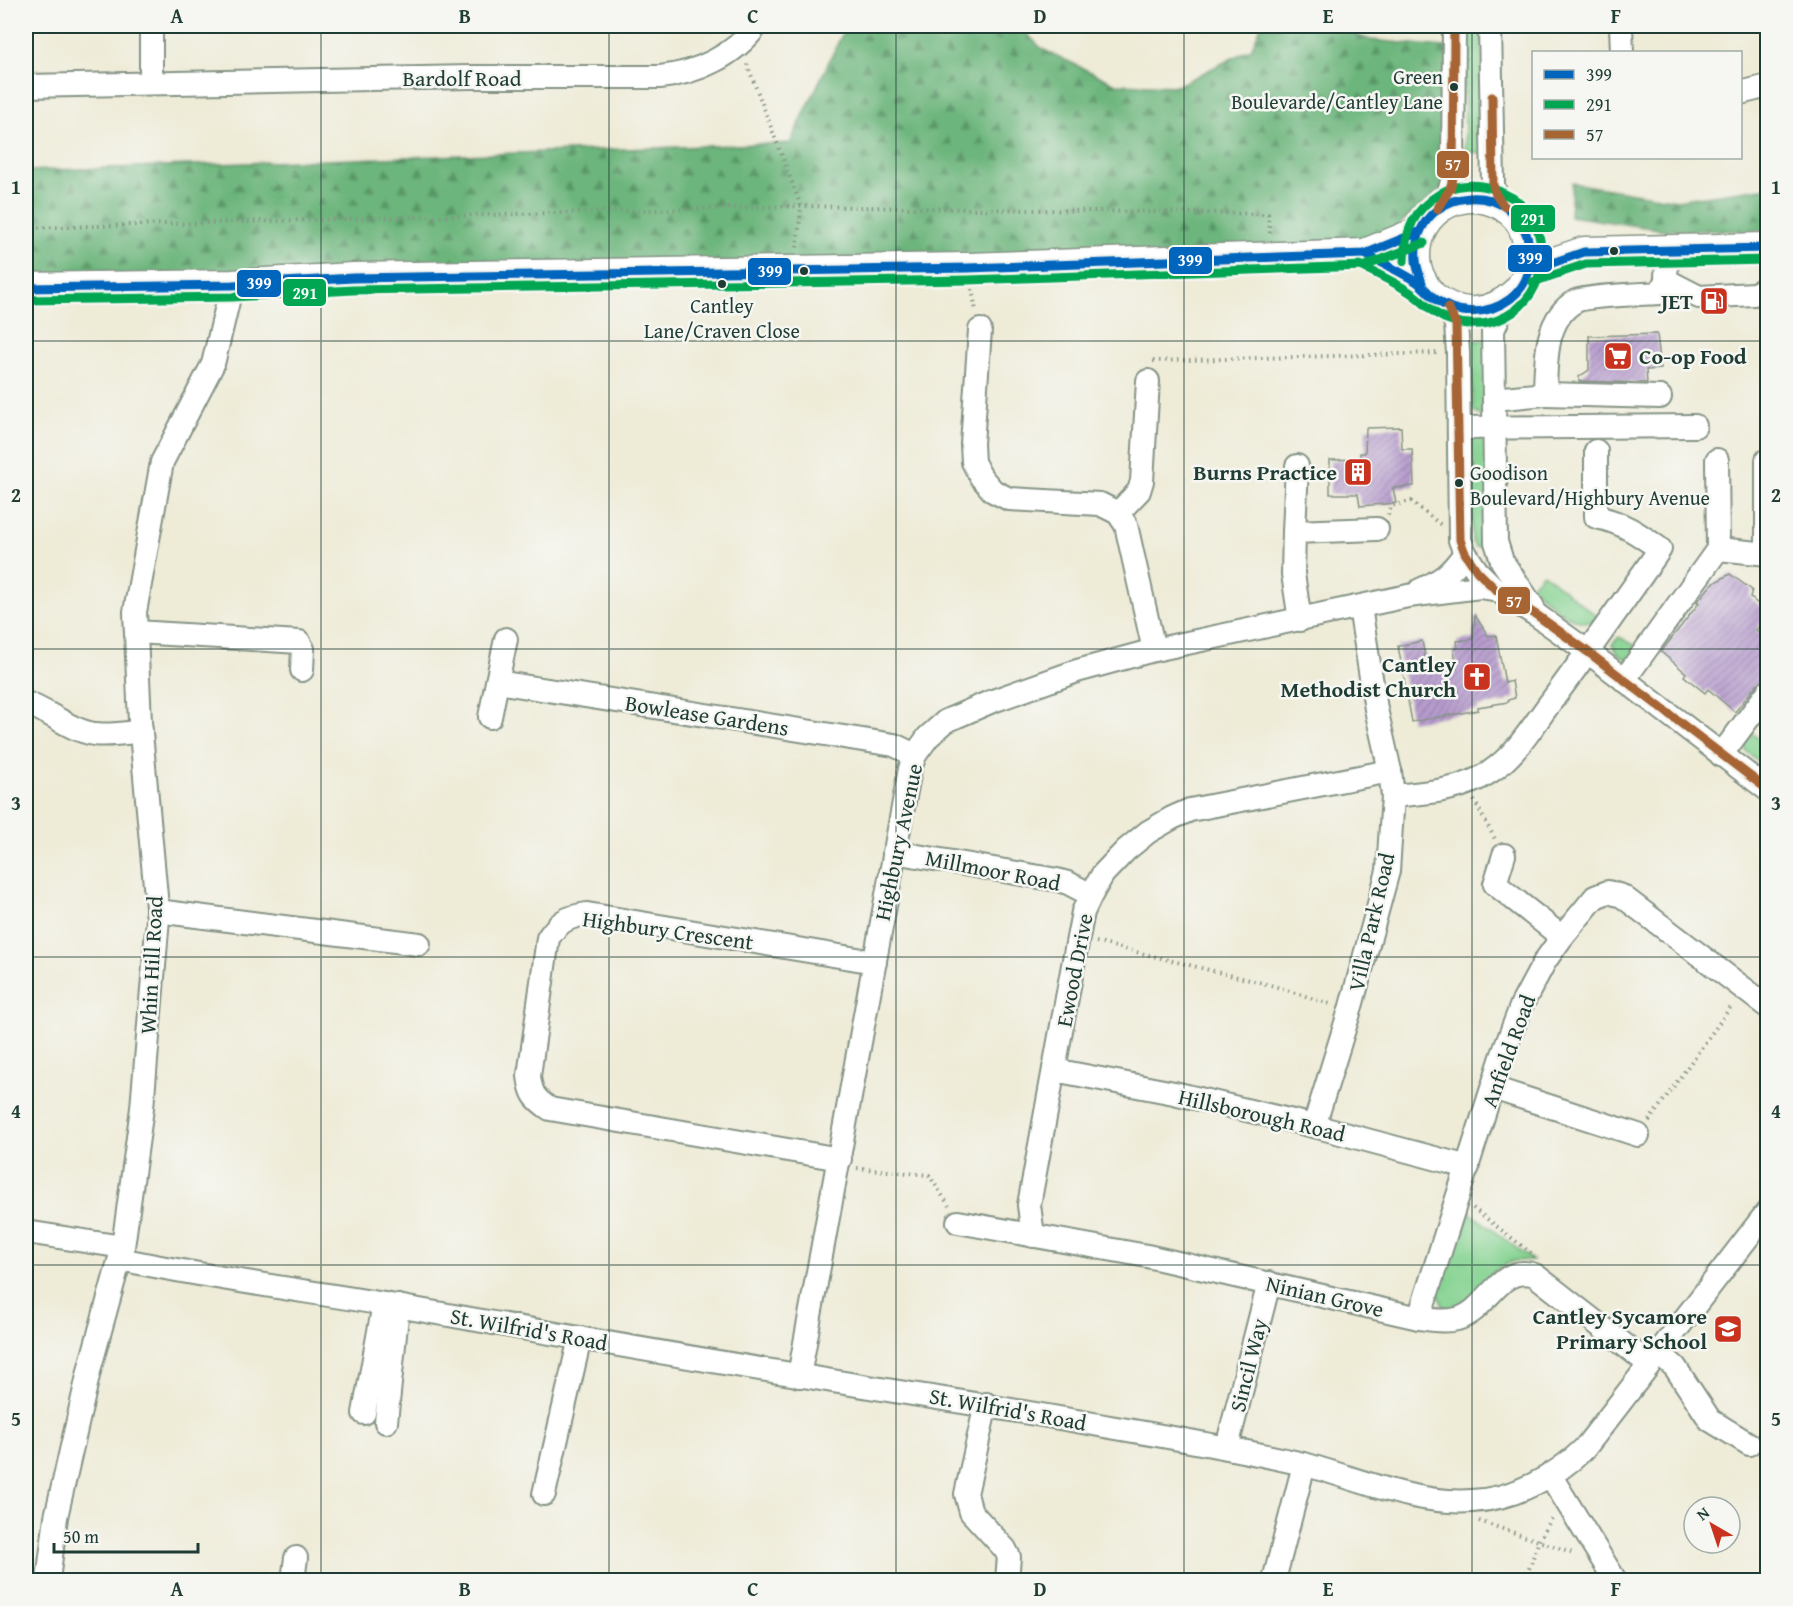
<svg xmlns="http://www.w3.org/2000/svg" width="1793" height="1606" font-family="'Gentium Book Plus',serif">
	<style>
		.grass { fill: #86d392; stroke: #528863; stroke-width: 1.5 }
		.forest { fill: url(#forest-firs); stroke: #467958; stroke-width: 1.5 }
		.building { fill: url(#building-hatch) }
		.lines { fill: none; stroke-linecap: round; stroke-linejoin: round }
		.minor-casing { stroke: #869486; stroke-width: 26 }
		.major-casing { stroke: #869486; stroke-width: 33 }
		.path { stroke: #869486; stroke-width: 4; stroke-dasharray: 1.5 4.5; stroke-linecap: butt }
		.minor { stroke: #fff; stroke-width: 22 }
		.major { stroke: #fff; stroke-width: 30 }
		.bus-1-casing { stroke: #f6f6f2; stroke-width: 14 }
		.bus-2-casing { stroke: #f6f6f2; stroke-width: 14 }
		.bus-3-casing { stroke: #f6f6f2; stroke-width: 14 }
		.bus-1 { stroke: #0065bd; stroke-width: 9 }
		.bus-2 { stroke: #00a651; stroke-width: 9 }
		.bus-3 { stroke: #a76534; stroke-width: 9 }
		.grid { fill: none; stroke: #1f3d34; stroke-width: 1.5; stroke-opacity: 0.55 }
		.bus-dot { fill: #1f3d34; stroke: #f6f6f2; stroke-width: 2 }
		.labels { text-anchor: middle; stroke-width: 5; stroke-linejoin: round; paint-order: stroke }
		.bus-label { font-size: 20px; fill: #1f3d34; stroke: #f6f6f2; text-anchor: end }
		.street-label { font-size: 22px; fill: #1f3d34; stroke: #f6f6f2 }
		.poi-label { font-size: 22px; font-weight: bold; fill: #1f3d34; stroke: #f6f6f2; text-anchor: end }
		.line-badge { stroke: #f6f6f2; stroke-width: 2 }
		.badge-label { font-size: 16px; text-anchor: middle; font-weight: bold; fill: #fff }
		.neatline { fill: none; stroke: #1f3d34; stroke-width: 2 }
		.grid-label { font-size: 20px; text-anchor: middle; font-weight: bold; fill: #1f3d34 }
	</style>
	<defs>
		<pattern id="forest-firs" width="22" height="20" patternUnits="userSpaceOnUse" patternTransform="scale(1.5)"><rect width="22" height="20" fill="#6cb57c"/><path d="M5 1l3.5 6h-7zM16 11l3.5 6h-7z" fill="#589466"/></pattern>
		<pattern id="building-hatch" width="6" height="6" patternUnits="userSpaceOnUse" patternTransform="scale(1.5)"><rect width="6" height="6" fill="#b79cce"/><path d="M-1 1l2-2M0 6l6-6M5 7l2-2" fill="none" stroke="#9480a8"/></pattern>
	</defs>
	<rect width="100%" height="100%" fill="#f6f6f2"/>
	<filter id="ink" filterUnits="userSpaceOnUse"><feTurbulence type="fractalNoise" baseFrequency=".0167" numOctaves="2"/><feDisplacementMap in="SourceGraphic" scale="12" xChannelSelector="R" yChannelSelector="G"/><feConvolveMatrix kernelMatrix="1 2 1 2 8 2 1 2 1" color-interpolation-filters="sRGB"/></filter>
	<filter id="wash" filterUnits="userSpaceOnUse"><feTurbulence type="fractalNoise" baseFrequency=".008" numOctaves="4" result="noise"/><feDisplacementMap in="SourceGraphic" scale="24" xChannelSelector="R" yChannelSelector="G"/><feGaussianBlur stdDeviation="1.35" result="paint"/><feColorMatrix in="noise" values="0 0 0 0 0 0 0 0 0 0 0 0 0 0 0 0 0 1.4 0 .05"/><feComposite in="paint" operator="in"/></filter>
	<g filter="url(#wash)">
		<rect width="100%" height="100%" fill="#eeebd7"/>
		<!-- grass -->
		<g class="grass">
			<polygon points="1464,26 1481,26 1483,154 1465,150"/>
			<polygon points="1487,340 1487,414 1481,416 1473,411 1470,341"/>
			<polygon points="1487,435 1492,546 1475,547 1472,541 1470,437"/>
			<path d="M1543,573L1599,618C1575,633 1548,600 1531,586Z"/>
			<polygon points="1619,637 1640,648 1629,661 1618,654 1612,644"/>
			<polygon points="1752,733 1767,745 1767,768 1746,751 1744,742"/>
			<polygon points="1461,1202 1472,1214 1532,1260 1513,1261 1493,1271 1481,1289 1454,1310 1443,1307 1437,1290"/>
		</g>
		<!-- forest -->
		<g class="forest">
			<polygon points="846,26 1019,26 1042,49 1116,84 1177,86 1251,49 1261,26 1330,26 1371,40 1454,48 1453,178 1365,254 26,287 26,171 790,143"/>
			<polygon points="1572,183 1677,200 1767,187 1767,231 1665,230 1570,216"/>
		</g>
		<g id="blocks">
			<!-- building -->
			<g class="building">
				<polygon points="1657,334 1661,369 1646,370 1647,383 1579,381 1579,377 1589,370 1589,336"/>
				<polygon points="1401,427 1402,449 1412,449 1414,486 1393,488 1396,503 1360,506 1358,494 1330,494 1330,460 1360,459 1360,453 1365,453 1366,428"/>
				<polygon points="1730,574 1752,590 1750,597 1767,612 1767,616 1756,630 1767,640 1767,679 1757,684 1735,712 1708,689 1705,693 1684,676 1686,673 1661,652 1699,603 1697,602 1712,584"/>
				<polygon points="1475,615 1488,636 1496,635 1505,683 1512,681 1515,698 1508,700 1508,702 1478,707 1478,710 1412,722 1398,646 1422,641 1428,672 1457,669 1454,650 1458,648 1457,641 1473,639"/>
			</g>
		</g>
	</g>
	<g filter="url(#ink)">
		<use href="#blocks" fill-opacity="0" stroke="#869486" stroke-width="1.5"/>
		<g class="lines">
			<!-- minor casing -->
			<g class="minor-casing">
				<g id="minor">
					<polyline points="1490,26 1493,185 1496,195 1504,206"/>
					<polyline points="1621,26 1622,52"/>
					<polyline points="151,82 151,26"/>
					<path d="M26,86L471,77H660C697,73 734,56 756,26"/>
					<polyline points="1740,93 1768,86"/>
					<polyline points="1437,209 1450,189 1453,178 1454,26"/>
					<polyline points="1666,280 1699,297 1754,294 1768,287"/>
					<polyline points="1505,303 1493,330 1496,542 1502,561 1533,607"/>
					<polyline points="1448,308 1456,324 1458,353 1460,540 1465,553 1477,571 1495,589 1538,616 1588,652 1768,790"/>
					<polyline points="980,330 972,444 973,462 981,477 993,491 1009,499 1100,504 1118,513 1126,525 1154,650"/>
					<polyline points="1545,394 1660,397"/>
					<path d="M1494,399L1545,394C1546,363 1544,318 1576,301C1586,296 1644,294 1660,293L1666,280L1667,250"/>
					<polyline points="1459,428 1695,426"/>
					<polyline points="1717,460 1718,549 1768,554"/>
					<polyline points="1118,513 1139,491 1142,481 1148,381"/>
					<polyline points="1294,532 1297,466"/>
					<polyline points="1767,553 1767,460"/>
					<path d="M1420,590C1442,580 1451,573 1465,553"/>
					<polyline points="1300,620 1293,574 1294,532 1377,529"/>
					<polyline points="136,632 299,642 303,649 302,670"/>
					<polyline points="506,639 497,682 894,745 915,755"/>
					<polyline points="1624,680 1718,549"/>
					<path d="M26,703C49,711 69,730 94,734C109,736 126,733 141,731"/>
					<polyline points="490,717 497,682"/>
					<polyline points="1721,755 1768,692"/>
					<path d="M1393,796C1426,793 1462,791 1490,772C1516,755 1532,727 1550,703C1588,652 1624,601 1660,549C1639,534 1622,522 1596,517V451"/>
					<polyline points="894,852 1057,880 1068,883 1091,895"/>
					<polyline points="1504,855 1495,884 1562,937"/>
					<polyline points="157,911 419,944"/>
					<polyline points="1054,1070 1174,1093 1314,1126 1468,1167"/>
					<polyline points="1493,1088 1638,1135"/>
					<polyline points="1314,1126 1350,1010 1388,871 1393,796 1390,771 1376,709 1360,607"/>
					<path d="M840,1159L550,1109C535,1099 531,1094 529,1076L548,938C560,921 567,917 587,914L875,962"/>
					<path d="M958,1222L1147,1256L1419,1318C1432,1320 1445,1322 1457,1319C1488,1312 1498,1263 1535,1275L1649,1364"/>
					<polyline points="26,1232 123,1247"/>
					<polyline points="1033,1236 1029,1205 1078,938 1083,912 1091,895 1103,874 1126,850 1148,832 1172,818 1190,810 1390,771"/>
					<path d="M120,1259C214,1279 308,1291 403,1307C534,1330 666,1354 797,1375C901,1393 1006,1408 1110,1427C1175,1438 1239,1449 1303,1464C1357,1478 1414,1505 1472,1501C1514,1499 1555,1477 1585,1448L1768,1211"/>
					<polyline points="1419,1318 1502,1057 1522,1004 1545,961 1562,937 1595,897 1608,892 1622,896 1768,1007"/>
					<polyline points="1658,1352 1675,1367 1710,1420 1749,1444"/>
					<polyline points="799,1376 910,769 915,755 928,737 946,721 990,702 1077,671 1154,650 1408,596 1480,587 1495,589"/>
					<polyline points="986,1404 966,1494 971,1512 1005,1549 1009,1557 1007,1580"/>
					<polyline points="364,1413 384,1304"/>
					<polyline points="386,1422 398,1306"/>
					<polyline points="1227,1447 1269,1283"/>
					<polyline points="1550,1475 1615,1580"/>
					<polyline points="544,1494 580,1338"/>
					<polyline points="48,1580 56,1517 90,1367 123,1247 142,1108 158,918 140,722 135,612 162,462 213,364 232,285"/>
					<polyline points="293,1580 296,1558"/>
					<polyline points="1274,1580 1304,1465"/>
				</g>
			</g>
			<!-- major casing -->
			<g class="major-casing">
				<g id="major">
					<path d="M1365,254C1382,263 1411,277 1425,288C1428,291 1430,295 1434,298C1460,319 1492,316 1516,293C1532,278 1532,254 1526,234C1523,222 1515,213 1504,206C1459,179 1407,216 1416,267C1417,274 1422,281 1425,288"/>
					<polyline points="1529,271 1584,252 1768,248"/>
					<polyline points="26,288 232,285 353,278 968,268 1365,254 1419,232"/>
				</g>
			</g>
			<!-- path -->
			<g class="path">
				<polyline points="747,64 801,206 797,248"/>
				<polyline points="26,228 801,206 1268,214 1270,234"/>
				<polyline points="972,289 976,311"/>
				<polyline points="1153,361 1439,353"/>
				<polyline points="1388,515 1391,506 1411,501 1441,525"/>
				<polyline points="1474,800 1495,839"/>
				<polyline points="1096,942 1274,986 1333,1005"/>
				<polyline points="1649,1121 1732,1005"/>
				<polyline points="857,1168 929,1175 949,1206"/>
				<polyline points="1473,1208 1531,1253"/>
				<polyline points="1479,1521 1574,1553"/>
				<polyline points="1525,1580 1539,1541 1552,1518"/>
			</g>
			<!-- minor -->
			<use href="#minor" class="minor"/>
			<!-- major -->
			<use href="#major" class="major"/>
			<!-- bus-1 casing -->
			<g class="bus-1-casing">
				<g id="bus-1">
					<path d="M1365,254C1382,263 1401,272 1417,282C1424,287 1428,293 1434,298C1456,316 1487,316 1510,299C1524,288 1531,273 1530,255C1527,174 1410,182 1416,261C1417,268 1420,276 1422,283"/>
					<polyline points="1529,271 1584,252 1768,248"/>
					<polyline points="26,288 232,285 353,278 968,268 1365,254 1419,232"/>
				</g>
			</g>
			<!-- bus-2 casing -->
			<g class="bus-2-casing">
				<g id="bus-2">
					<path d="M1359,265C1377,274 1395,282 1411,293C1426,303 1432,315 1452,321C1505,337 1551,293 1540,240C1538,228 1534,217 1525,208C1516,198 1505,194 1494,189C1478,183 1455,184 1441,193C1414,209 1405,230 1404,261"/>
					<polyline points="1533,282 1586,264 1768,260"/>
					<polyline points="26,300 232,297 353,290 968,280 1365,266 1424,243"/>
				</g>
			</g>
			<!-- bus-3 casing -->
			<g class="bus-3-casing">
				<g id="bus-3">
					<polyline points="1492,97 1493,185 1496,195 1504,206"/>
					<polyline points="1437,209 1450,189 1453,178 1454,26"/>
					<polyline points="1448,308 1456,324 1460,540 1465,553 1477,571 1495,589 1538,616 1588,652 1768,790"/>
				</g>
			</g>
			<!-- bus-1 -->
			<use href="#bus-1" class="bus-1"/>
			<!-- bus-2 -->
			<use href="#bus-2" class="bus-2"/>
			<!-- bus-3 -->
			<use href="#bus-3" class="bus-3"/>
		</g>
	</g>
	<!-- grid -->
	<path class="grid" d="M321,26V1580M609,26V1580M896,26V1580M1184,26V1580M1472,26V1580M26,341H1768M26,649H1768M26,957H1768M26,1265H1768"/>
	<!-- icons -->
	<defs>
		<g id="fuel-square" transform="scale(1.5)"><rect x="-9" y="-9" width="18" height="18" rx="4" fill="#c8321e" stroke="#f6f6f2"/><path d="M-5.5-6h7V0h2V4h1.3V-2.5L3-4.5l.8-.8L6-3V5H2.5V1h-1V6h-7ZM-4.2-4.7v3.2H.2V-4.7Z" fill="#fff"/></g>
		<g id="supermarket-square" transform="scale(1.5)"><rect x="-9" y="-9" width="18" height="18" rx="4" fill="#c8321e" stroke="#f6f6f2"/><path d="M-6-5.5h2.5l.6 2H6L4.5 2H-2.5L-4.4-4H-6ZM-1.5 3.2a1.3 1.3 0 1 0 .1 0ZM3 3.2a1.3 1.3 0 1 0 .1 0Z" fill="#fff"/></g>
		<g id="building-square" transform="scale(1.5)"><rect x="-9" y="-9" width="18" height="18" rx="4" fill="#c8321e" stroke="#f6f6f2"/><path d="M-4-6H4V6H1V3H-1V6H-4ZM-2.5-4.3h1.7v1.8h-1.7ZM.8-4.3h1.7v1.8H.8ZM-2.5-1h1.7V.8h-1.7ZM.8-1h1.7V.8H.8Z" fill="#fff"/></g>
		<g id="church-square" transform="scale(1.5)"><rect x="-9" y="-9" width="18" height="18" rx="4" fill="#c8321e" stroke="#f6f6f2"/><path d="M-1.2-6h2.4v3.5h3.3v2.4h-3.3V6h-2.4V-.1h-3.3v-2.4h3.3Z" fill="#fff"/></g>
		<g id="school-square" transform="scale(1.5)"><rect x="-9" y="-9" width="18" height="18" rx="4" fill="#c8321e" stroke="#f6f6f2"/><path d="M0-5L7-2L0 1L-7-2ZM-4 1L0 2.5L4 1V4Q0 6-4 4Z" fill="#fff"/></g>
	</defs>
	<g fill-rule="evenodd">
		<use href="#fuel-square" x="1714" y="301"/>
		<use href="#supermarket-square" x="1618" y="356"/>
		<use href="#building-square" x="1358" y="472"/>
		<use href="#church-square" x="1477" y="677"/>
		<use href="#school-square" x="1728" y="1329"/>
	</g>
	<!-- markers -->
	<g class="bus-dot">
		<circle cx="1454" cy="87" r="5"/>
		<circle cx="1614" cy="251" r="5"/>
		<circle cx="804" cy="271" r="5"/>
		<circle cx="722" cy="284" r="5"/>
		<circle cx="1459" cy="483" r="5"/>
	</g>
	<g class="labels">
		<!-- bus labels -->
		<g class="bus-label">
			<text x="1443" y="84">Green<tspan x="1443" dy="25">Boulevarde/Cantley Lane</tspan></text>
			<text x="722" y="313" text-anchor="middle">Cantley<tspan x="722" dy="25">Lane/Craven Close</tspan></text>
			<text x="1470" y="480" text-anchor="start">Goodison<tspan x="1470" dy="25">Boulevard/Highbury Avenue</tspan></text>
		</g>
		<!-- street labels -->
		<g class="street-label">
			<text x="462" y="86">Bardolf Road</text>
			<text transform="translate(707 715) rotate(9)" y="8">Bowlease Gardens</text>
			<text transform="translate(898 842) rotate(-78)" y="8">Highbury Avenue</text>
			<text transform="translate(993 870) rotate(11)" y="8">Millmoor Road</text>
			<text transform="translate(1371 922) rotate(-77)" y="8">Villa Park Road</text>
			<text transform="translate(668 930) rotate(8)" y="8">Highbury Crescent</text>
			<text transform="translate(151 965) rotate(-87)" y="8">Whin Hill Road</text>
			<text transform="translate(1074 970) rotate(-79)" y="8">Ewood Drive</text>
			<text transform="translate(1508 1051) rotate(-70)" y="8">Anfield Road</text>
			<text transform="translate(1262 1115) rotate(13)" y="8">Hillsborough Road</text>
			<text transform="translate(1325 1296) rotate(13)" y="8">Ninian Grove</text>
			<text transform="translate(529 1329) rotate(10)" y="8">St. Wilfrid's Road</text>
			<text transform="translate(1248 1365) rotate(-76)" y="8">Sincil Way</text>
			<text transform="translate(1008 1409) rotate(10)" y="8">St. Wilfrid's Road</text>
		</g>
		<!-- poi labels -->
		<g class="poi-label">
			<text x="1693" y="309">JET</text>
			<text x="1639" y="364" text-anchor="start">Co-op Food</text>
			<text x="1337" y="480">Burns Practice</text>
			<text x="1456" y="672">Cantley<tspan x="1456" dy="25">Methodist Church</tspan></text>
			<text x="1707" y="1324">Cantley Sycamore<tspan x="1707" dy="25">Primary School</tspan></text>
		</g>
	</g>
	<g class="line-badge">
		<rect x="1436" y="150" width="34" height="29" rx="6" fill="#a76534"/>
		<rect x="1510" y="204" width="46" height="29" rx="6" fill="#00a651"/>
		<rect x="1507" y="244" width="46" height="29" rx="6" fill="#0065bd"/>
		<rect x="1168" y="246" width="45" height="29" rx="6" fill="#0065bd"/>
		<rect x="747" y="257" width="45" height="29" rx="6" fill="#0065bd"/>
		<rect x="236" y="269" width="46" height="29" rx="6" fill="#0065bd"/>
		<rect x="282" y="278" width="45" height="29" rx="6" fill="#00a651"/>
		<rect x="1497" y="586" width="34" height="29" rx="6" fill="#a76534"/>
	</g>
	<g class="badge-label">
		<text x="1453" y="170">57</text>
		<text x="1533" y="225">291</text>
		<text x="1530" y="264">399</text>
		<text x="1190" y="266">399</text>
		<text x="770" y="277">399</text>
		<text x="259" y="289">399</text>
		<text x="305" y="299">291</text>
		<text x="1514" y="607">57</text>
	</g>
	<!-- margin -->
	<rect width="1793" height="1606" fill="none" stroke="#f6f6f2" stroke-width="66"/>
	<!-- legend -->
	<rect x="1532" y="51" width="210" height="108" fill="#f6f6f2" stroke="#a0aca6" stroke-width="1.5"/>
	<rect x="1544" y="70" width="30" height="9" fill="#0065bd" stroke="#a0aca6" stroke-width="1.5"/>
	<text x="1586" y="81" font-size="18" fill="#1f3d34">399</text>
	<rect x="1544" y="100" width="30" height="9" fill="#00a651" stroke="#a0aca6" stroke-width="1.5"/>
	<text x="1586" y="111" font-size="18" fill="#1f3d34">291</text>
	<rect x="1544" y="130" width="30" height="9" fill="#a76534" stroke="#a0aca6" stroke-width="1.5"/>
	<text x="1586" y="141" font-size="18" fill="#1f3d34">57</text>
	<!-- north arrow -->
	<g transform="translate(1712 1525) rotate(321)"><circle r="28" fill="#f6f6f2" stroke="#a0aca6" stroke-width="1.5"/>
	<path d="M0-4.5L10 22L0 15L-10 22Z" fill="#c8321e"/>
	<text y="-9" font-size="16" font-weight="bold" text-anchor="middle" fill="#1f3d34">N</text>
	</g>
	<!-- scale -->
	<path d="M54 1543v9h144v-9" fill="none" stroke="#1f3d34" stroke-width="3"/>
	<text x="63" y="1543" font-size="18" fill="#1f3d34" stroke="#f6f6f2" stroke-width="4.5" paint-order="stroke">50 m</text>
	<rect x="33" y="33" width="1727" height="1540" class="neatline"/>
	<g class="grid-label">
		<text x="177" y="23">A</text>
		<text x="465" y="23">B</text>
		<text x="753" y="23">C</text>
		<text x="1040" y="23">D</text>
		<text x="1328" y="23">E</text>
		<text x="1616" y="23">F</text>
		<text x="16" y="194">1</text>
		<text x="1776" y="194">1</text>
		<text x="16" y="502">2</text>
		<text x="1776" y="502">2</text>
		<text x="16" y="810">3</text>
		<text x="1776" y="810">3</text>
		<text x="16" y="1118">4</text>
		<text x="1776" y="1118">4</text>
		<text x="16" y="1426">5</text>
		<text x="1776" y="1426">5</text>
		<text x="177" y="1596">A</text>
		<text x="465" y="1596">B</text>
		<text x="753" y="1596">C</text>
		<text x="1040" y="1596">D</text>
		<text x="1328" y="1596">E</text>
		<text x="1616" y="1596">F</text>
	</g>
</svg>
